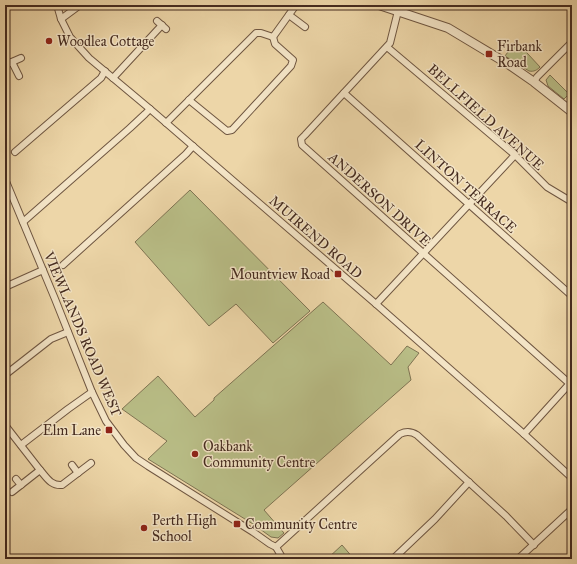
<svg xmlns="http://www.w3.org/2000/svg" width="577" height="564" font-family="'IM FELL Great Primer',serif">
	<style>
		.green { fill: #b9be87; stroke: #7f7453 }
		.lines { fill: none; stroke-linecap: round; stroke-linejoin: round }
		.minor-casing { stroke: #6f5641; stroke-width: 8 }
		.tertiary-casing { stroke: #6f5641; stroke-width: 10 }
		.minor { stroke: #f3e4c6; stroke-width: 6 }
		.tertiary { stroke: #f3e4c6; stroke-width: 8 }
		.poi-dot { fill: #8f2418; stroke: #f3e4c6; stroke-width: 1.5 }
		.labels { text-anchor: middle; stroke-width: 3; stroke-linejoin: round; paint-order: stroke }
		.poi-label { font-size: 14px; fill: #452b1f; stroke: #f3e4c6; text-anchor: start }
		.street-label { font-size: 14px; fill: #452b1f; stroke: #f3e4c6 }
	</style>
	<rect width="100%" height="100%" fill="#edd6a8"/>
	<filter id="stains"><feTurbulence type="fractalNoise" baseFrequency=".005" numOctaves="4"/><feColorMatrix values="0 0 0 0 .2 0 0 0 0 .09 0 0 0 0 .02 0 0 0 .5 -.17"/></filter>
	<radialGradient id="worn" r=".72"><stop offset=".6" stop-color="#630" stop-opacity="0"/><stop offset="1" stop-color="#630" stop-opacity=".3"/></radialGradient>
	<!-- green -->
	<g class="green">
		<path d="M516,41L540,67C537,70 534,72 529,71L505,56Z"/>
		<polygon points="550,75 569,94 564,99 548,86 546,80"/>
		<polygon points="190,190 310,311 273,343 236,304 209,326 135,242"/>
		<polygon points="323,302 391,365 407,346 419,353 408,367 411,380 264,510 284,533 278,538 271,537 253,524 198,490 148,459 167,441 122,409 158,376 195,417 214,400 214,398"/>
		<polygon points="342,545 354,559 327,559"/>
	</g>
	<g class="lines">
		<!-- minor casing -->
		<g class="minor-casing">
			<g id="minor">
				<polyline points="57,5 61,19 70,37 89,58 150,109 376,304 524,434 572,478"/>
				<polyline points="398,11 390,43 305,135 301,139 302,145 570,384"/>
				<polyline points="289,15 305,27"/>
				<polyline points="61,19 80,5"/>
				<polyline points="157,21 166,29"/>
				<polyline points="387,47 515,155 547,187 572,202"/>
				<polyline points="12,62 19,76"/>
				<polyline points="5,65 21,58"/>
				<polyline points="113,78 162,25"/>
				<polyline points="534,82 537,77 572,42"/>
				<polyline points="344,93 572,296"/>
				<polyline points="189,100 227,131 232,130 291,66 293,60 275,44 273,37"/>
				<polyline points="166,123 256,33 261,33 273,37 296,5"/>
				<polyline points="15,152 101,78 105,71"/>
				<polyline points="5,179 55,299 92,392 106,421 124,445 136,458 148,466 253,532 270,544 276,547 283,559"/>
				<polyline points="23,222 130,128 145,114 150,109"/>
				<polyline points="63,265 186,154 193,146"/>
				<polyline points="5,287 43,270"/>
				<polyline points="376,304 515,155"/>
				<polyline points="5,375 51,339 68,332"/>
				<polyline points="5,425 40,470"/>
				<polyline points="524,434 572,381"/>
				<polyline points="21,445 68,409 92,392"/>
				<polyline points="72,465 78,473"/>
				<polyline points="16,479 21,485"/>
				<path d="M12,492L40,470C47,478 51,486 62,485L91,463"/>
				<path d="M276,547L400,434C406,431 411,431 417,435L506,516L534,545"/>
				<polyline points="393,559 435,519 469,482"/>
				<polyline points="518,559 572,509"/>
			</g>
		</g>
		<!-- tertiary casing -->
		<g class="tertiary-casing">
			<polyline id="tertiary" points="379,5 448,28 508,64 534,82 572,112"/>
		</g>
		<!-- minor -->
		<use href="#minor" class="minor"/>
		<!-- tertiary -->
		<use href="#tertiary" class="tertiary"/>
	</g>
	<!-- markers -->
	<g class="poi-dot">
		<circle cx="49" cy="41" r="4"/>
		<rect x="485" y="50" width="8" height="8" rx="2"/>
		<rect x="334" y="270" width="8" height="8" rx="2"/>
		<rect x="105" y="426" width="8" height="8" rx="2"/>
		<circle cx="195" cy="454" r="4"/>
		<rect x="233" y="520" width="8" height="8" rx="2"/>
		<circle cx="144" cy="528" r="4"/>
	</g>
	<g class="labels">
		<!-- poi labels -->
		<g class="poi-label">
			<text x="57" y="46">Woodlea Cottage</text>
			<text x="497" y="51">Firbank<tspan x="497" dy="16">Road</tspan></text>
			<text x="330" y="279" text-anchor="end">Mountview Road</text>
			<text x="101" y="435" text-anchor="end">Elm Lane</text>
			<text x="203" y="451">Oakbank<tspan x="203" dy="16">Community Centre</tspan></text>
			<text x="152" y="525">Perth High<tspan x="152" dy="16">School</tspan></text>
			<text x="245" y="529">Community Centre</text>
		</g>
		<!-- street labels -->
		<g class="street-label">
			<text transform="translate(486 117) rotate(42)" y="5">BELLFIELD AVENUE</text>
			<text transform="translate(466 186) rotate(42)" y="5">LINTON TERRACE</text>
			<text transform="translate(380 199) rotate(42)" y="5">ANDERSON DRIVE</text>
			<text transform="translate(316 237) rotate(41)" y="5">MUIREND ROAD</text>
			<text transform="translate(83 334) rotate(67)" y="5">VIEWLANDS ROAD WEST</text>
		</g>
	</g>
	<!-- margin -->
	<rect width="577" height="564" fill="none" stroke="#edd6a8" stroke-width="20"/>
	<rect x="6" y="6" width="565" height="552" fill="none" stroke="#452b1f" stroke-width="2"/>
	<rect x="10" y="10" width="557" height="544" fill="none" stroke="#452b1f"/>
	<rect width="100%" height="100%" filter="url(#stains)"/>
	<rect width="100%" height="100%" fill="url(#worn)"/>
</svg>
